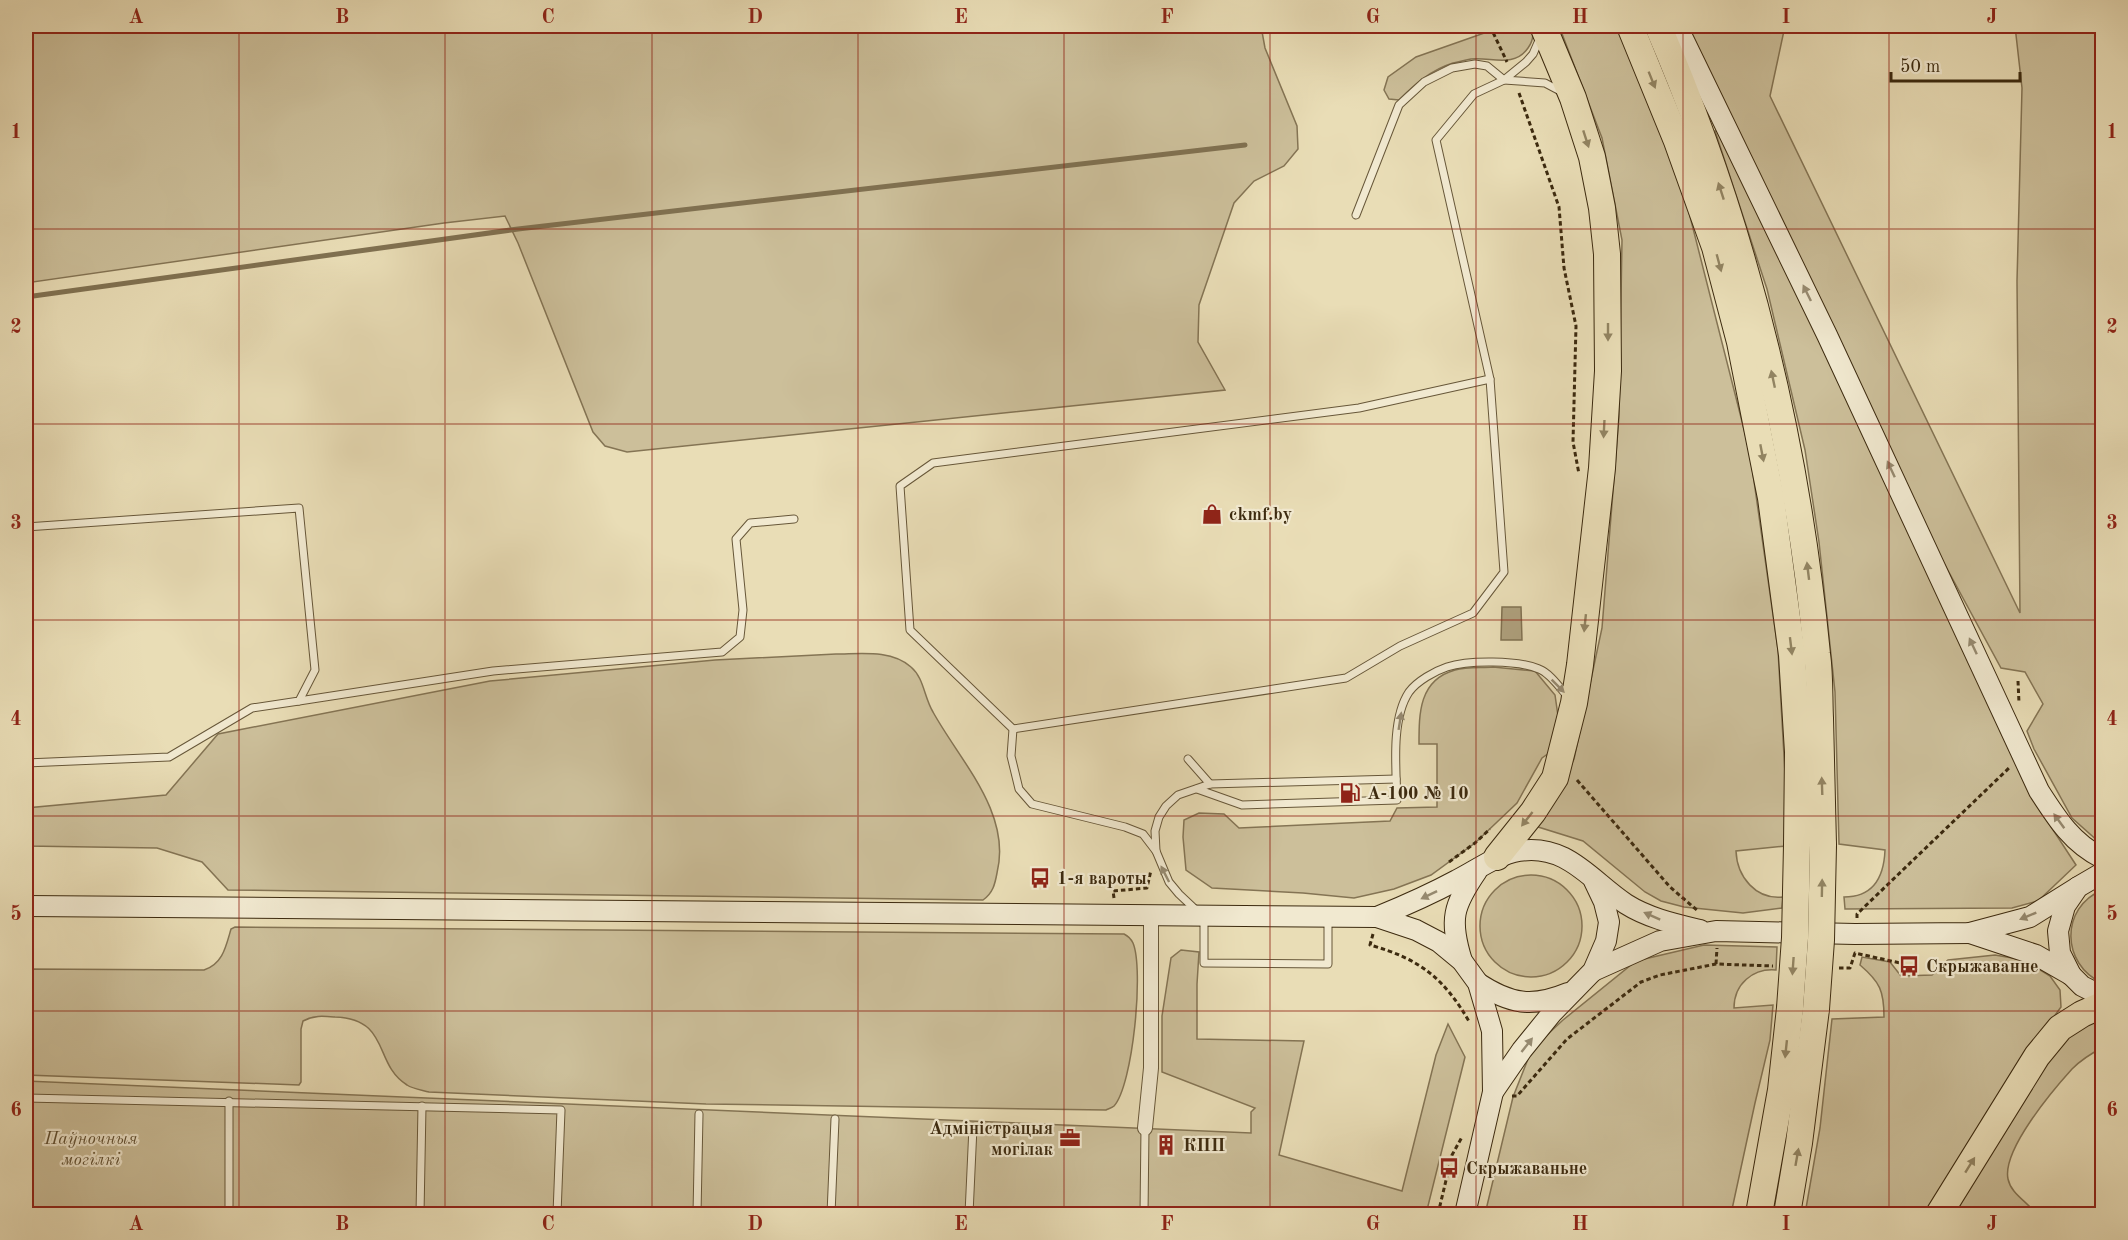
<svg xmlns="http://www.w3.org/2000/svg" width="2128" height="1240" font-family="'Old Standard TT',serif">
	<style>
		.green { fill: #ccbf9a; stroke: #847454; stroke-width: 1.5 }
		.water { fill: #aea07d; stroke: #807151; stroke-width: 1.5 }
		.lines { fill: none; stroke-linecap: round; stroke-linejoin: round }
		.stream { stroke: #807151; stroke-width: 5 }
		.lane-casing { stroke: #675739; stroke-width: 9 }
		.street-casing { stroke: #675739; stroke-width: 16 }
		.secondary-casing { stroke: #3c2a0f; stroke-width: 22 }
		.highway-casing { stroke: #3c2a0f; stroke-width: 28 }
		.path { stroke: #3c2a0f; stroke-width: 3; stroke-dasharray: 4.5 3; stroke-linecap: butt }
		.lane { stroke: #f1e9d0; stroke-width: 7 }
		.street { stroke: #f1e9d0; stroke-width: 14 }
		.secondary { stroke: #f1e9d0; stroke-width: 20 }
		.highway { stroke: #e9ddb6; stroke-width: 26 }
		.highway-bridge-casing { stroke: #3c2a0f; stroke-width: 28; stroke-linecap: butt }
		.highway-bridge { stroke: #e9ddb6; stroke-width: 26 }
		.oneway { fill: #928462 }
		.oneway2 { fill: #968a70 }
		.grid { fill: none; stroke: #8f2418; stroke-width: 1.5; stroke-opacity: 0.55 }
		.labels { text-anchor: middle; stroke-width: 4.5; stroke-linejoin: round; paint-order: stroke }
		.poi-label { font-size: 18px; font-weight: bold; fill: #3c2a0f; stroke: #f1e9d0; text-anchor: start }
		.park-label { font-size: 18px; font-style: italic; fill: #604f32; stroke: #f1e9d0 }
		.neatline { fill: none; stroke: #8f2418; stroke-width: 2 }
		.grid-label { font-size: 20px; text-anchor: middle; font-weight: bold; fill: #8f2418 }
	</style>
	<rect width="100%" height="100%" fill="#e9ddb6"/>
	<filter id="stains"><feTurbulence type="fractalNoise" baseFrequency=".00333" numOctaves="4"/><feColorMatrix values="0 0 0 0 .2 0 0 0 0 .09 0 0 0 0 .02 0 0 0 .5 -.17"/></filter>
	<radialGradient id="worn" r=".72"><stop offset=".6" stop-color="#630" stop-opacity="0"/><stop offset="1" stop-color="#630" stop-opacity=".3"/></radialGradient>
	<!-- green -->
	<g class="green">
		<polygon points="26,26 1261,26 1265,48 1297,126 1298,149 1284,166 1254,181 1234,203 1199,305 1198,342 1225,390 627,452 605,446 593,432 518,243 505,216 444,223 26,283"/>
		<path d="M1489,26H1531C1534,33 1533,41 1528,48C1514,68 1492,57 1471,59C1465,60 1459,62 1453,63C1431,70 1415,84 1399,100L1389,99L1384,90L1388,77L1416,57L1490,31Z"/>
		<path d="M1559,26H1620L1680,177L1750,453L1778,650L1788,826L1786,846L1736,851C1737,877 1756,900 1783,897L1782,908L1743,913L1684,907L1661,901L1645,892L1583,841L1535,826L1561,787L1574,759L1602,628L1619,417L1622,240L1602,138Z"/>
		<polygon points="1684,26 1785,26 1770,96 2020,613 2017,281 2022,88 2015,26 2102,26 2102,843 2099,842 2072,818 2034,749 2027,731 2043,704 2025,672 2001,668 1932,541 1867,398"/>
		<path d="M1715,131H1721L2040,810L2076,865L2038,901L2012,908L1845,909L1844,897C1874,897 1884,876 1885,850L1839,844L1835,692L1819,542L1805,450L1767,289Z"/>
		<path d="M836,654C859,654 891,649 911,667C924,678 924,697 933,712C960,761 1012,813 997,873C995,884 993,893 983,900L228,890L202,862L157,848L26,846V808L166,795L218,734L490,681L715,660Z"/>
		<path d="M1493,667L1535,671L1555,695L1560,730L1552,751L1542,758L1517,803L1475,843L1431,875L1394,889L1354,898L1303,893L1212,888L1186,870L1183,837L1184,820L1199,813L1224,814L1239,828L1390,821L1397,808L1437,807V744H1419C1419,713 1419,680 1455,670C1467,667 1481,668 1493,667Z"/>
		<circle cx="1531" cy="926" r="51"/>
		<path d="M2102,890V983C2061,964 2060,908 2102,890Z"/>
		<path d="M235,927L1124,934C1128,936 1131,939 1133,943C1144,969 1133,1085 1114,1106C1112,1108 1108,1109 1106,1110L706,1104L429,1092C422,1090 413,1089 407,1085C373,1064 391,1019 335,1017C323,1016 314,1015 303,1021L301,1029V1082L299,1085L26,1075V969L204,970C223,964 226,946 231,929Z"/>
		<path d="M1704,945L1777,947L1776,970C1753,968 1734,984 1734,1008L1773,1005L1770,1040L1755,1103L1731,1214H1485L1513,1097L1532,1049L1563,1020L1636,961Z"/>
		<polygon points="1181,950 1199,952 1197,984 1197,1039 1304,1041 1279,1155 1402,1191 1436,1055 1448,1024 1465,1057 1426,1214 26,1214 26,1081 1251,1133 1251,1112 1255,1108 1162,1072 1162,1016 1171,958"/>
		<path d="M1995,955L2024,960L2050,976L2060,990L2061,1007L2027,1054L1931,1214H1805L1820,1128L1832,1019L1884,1017C1884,991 1880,982 1860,965L1862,957L1890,962L1901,976L1932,975L1948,960Z"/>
		<path d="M2102,1019V1048C2092,1053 2080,1061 2072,1069C2053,1090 2002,1150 2008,1179C2011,1194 2028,1202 2036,1214H1951L2040,1073L2070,1033L2090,1020Z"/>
	</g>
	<!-- water -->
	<polygon class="water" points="1502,607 1521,607 1522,640 1501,640"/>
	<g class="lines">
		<!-- stream -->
		<polyline class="stream" points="26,297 518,229 1245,145"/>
		<!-- lane casing -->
		<g class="lane-casing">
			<g id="lane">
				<polyline points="1356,215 1399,105 1424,82 1452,68 1475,64 1487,66 1504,80 1545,83 1562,92"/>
				<polyline points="26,527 299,508 315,670 299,701 252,708 169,757 26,763"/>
				<polyline points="299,701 493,671 722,652 740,637 743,610 736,539 750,523 794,519"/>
				<polyline points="1013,729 1346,678 1400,646 1473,613 1504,572 1490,379 1436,140 1474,94 1504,80 1526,62 1533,54 1540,38"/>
				<polyline points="1188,759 1210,784"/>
				<path d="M1197,789L1242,805L1397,800C1396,768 1391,719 1409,692C1417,681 1435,671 1447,667C1468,660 1518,660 1539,669C1550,673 1560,688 1568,697"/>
				<polyline points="1156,851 1143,834 1125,827 1032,804 1019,789 1011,756 1013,729 910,630 900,486 933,463 1359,408 1490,379"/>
				<polyline points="1197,911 1179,894 1169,882 1156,851 1155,831 1159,817 1166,806 1178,795 1210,784 1396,779"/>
				<polyline points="1204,918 1204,963 1328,964 1328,919"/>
				<polyline points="26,1098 561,1110 557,1214"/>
				<polyline points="229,1214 229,1101"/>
				<polyline points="420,1214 422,1106"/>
				<polyline points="697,1214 699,1114"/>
				<polyline points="831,1214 835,1119"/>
				<polyline points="969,1214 973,1127"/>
				<polyline points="1144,1214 1145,1128"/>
			</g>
		</g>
		<!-- street casing -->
		<g class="street-casing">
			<polyline id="street" points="1145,1128 1151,1068 1151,915"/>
		</g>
		<!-- secondary casing -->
		<g class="secondary-casing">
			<g id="secondary">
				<path d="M1677,26L1827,335L2039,791C2057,819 2072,843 2102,858"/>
				<polyline points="26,906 1377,917 1416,930 1439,942 1462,961 1478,983 1492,1031 1493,1092 1465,1214"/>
				<path d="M1377,917C1404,906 1431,894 1457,880C1477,870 1496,855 1519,851C1567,843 1591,881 1626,904C1648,918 1675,924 1700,930"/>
				<polyline points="1970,933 2036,955 2071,975 2082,986 2102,996"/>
				<path d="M1462,961C1449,919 1453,906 1477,871"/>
				<polyline points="1593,971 1660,941 1716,931 1855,934 1970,933 2030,917 2078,887"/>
				<polyline points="2071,975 2060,953 2058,931 2065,906 2078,887 2102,873"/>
				<path d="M1478,983C1510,1004 1532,1008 1568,993"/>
				<polyline points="1493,1092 1522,1050 1552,1013 1593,971 1606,941 1609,922 1604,902 1594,881"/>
			</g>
		</g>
		<!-- highway casing -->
		<g class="highway-casing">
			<g id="highway">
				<polyline points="1630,26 1677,141 1715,247 1740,342 1771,498 1792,655 1798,752 1797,845"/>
				<path d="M1658,26C1745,228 1796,436 1817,654C1820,675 1819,697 1820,718C1821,760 1822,802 1823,845"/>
				<polyline points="1497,857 1533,812 1555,778 1574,703 1580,665 1602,468 1608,371 1607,254 1602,208 1592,157 1573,98 1543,26"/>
				<polyline points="1759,1214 1781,1090 1790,1008"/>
				<polyline points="1787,1214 1799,1143 1816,1009"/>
				<polyline points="1939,1214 2037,1056 2060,1028 2082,1014 2102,1005"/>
			</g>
		</g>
		<!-- path -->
		<g class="path">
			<polyline points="1490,26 1507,62"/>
			<polyline points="1519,93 1559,207 1564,268 1576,326 1573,442 1579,474"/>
			<polyline points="2018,681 2019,703"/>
			<polyline points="1577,780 1670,887 1698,911"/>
			<polyline points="1449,862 1475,843 1490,829"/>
			<polyline points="1114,898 1113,891 1147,888 1151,870"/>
			<polyline points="1857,918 1857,914 2009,768"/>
			<path d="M1373,934L1370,945C1420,959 1444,978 1470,1023"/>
			<polyline points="1716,964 1717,948"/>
			<polyline points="1839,968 1850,968 1855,953 1900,963"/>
			<polyline points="1512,1096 1517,1096 1567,1039 1641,982 1660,975 1716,964 1773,966"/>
			<polyline points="1438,1214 1452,1155 1462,1137"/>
		</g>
		<!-- lane -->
		<use href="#lane" class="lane"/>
		<!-- street -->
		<use href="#street" class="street"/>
		<!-- secondary -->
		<use href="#secondary" class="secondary"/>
		<!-- highway -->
		<use href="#highway" class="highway"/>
		<!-- highway-bridge casing -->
		<g class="highway-bridge-casing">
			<g id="highway-bridge">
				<polyline points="1790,1008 1795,938 1797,845"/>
				<polyline points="1816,1009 1821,940 1823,845"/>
			</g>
		</g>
		<!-- highway-bridge -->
		<use href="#highway-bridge" class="highway-bridge"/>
	</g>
	<!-- one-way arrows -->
	<defs><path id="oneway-solid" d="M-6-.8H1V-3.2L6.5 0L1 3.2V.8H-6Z" transform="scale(1.5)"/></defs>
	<g class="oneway">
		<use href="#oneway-solid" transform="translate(1652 80) rotate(68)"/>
		<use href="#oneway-solid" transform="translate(1586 139) rotate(72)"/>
		<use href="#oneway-solid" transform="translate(1721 191) rotate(-108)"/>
		<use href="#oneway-solid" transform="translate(1719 263) rotate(75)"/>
		<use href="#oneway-solid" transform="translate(1608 332) rotate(90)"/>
		<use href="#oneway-solid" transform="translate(1773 379) rotate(-102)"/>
		<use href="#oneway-solid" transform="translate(1604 429) rotate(93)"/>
		<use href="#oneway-solid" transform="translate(1762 453) rotate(79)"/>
		<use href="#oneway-solid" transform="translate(1808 571) rotate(-97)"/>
		<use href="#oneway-solid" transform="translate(1585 623) rotate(96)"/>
		<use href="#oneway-solid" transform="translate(1791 646) rotate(83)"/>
		<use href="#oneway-solid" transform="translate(1822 786) rotate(-92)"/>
		<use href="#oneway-solid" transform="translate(1527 819) rotate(128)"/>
		<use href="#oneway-solid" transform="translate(1822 888) rotate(-89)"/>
		<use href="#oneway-solid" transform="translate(1793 966) rotate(94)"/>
		<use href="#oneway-solid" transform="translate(1786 1049) rotate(96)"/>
		<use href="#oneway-solid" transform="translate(1797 1157) rotate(-80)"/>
		<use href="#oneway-solid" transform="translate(1970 1165) rotate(-58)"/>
	</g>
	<g class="oneway2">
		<use href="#oneway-solid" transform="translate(1807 293) rotate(-116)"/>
		<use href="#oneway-solid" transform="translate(1891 469) rotate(-115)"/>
		<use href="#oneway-solid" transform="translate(1973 646) rotate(-115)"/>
		<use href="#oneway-solid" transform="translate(1558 686) rotate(45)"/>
		<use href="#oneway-solid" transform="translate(1400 721) rotate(-81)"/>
		<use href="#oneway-solid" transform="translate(2059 821) rotate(-126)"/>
		<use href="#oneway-solid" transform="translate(1165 874) rotate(-117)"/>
		<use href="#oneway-solid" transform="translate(1429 895) rotate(154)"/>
		<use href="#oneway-solid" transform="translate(1652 916) rotate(-156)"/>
		<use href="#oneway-solid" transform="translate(2028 916) rotate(158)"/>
		<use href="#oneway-solid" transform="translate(1527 1045) rotate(-52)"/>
	</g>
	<!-- grid -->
	<path class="grid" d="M239,26V1214M445,26V1214M652,26V1214M858,26V1214M1064,26V1214M1270,26V1214M1476,26V1214M1683,26V1214M1889,26V1214M26,229H2102M26,424H2102M26,620H2102M26,816H2102M26,1011H2102"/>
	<!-- icons -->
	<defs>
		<g id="shop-bare" transform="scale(1.62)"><path d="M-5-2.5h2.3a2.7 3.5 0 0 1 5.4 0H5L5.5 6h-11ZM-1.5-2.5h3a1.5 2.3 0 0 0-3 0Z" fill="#8f2418" stroke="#f1e9d0" stroke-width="2.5" paint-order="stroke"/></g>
		<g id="fuel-bare" transform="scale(1.62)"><path d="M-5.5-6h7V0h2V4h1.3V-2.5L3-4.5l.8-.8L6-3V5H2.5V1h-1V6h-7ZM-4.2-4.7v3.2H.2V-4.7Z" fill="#8f2418" stroke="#f1e9d0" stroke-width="2.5" paint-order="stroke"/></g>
		<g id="bus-bare" transform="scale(1.62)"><path d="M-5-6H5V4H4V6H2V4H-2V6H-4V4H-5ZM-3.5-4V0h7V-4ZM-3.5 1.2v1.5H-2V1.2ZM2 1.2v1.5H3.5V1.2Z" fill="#8f2418" stroke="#f1e9d0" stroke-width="2.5" paint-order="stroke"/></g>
		<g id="office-bare" transform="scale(1.62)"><path d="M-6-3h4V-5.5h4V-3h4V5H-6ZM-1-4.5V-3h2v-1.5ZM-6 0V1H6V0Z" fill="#8f2418" stroke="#f1e9d0" stroke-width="2.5" paint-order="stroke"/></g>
		<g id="building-bare" transform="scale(1.62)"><path d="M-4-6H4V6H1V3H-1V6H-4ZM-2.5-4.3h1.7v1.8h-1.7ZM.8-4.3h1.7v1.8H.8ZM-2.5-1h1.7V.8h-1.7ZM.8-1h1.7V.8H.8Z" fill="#8f2418" stroke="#f1e9d0" stroke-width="2.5" paint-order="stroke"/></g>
	</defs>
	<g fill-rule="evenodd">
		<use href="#shop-bare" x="1212" y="514"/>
		<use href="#fuel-bare" x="1350" y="793"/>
		<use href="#bus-bare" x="1040" y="878"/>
		<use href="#bus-bare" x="1909" y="966"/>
		<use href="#office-bare" x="1070" y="1138"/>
		<use href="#building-bare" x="1166" y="1145"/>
		<use href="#bus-bare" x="1449" y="1168"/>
	</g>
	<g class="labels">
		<!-- poi labels -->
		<g class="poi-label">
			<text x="1229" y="520">ckmf.by</text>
			<text x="1367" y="799">А-100 № 10</text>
			<text x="1057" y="884">1-я вароты</text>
			<text x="1926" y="972">Скрыжаванне</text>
			<text x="1053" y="1134" text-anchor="end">Адміністрацыя<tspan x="1053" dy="21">могілак</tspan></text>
			<text x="1183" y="1151">КПП</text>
			<text x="1466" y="1174">Скрыжаваньне</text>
		</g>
		<!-- park labels -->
		<g class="park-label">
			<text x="91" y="1144">Паўночныя<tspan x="91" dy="21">могілкі</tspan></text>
		</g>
	</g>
	<!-- margin -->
	<rect width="2128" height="1240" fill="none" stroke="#e9ddb6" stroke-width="66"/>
	<!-- scale -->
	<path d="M1891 72v9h129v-9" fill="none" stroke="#3c2a0f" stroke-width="3"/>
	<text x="1900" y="72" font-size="18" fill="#3c2a0f" stroke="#f1e9d0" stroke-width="4.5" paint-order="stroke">50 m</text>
	<rect x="33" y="33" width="2062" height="1174" class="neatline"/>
	<g class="grid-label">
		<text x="136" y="23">A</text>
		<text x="342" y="23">B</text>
		<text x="548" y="23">C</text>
		<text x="755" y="23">D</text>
		<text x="961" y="23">E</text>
		<text x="1167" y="23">F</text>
		<text x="1373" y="23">G</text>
		<text x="1580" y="23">H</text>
		<text x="1786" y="23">I</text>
		<text x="1992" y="23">J</text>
		<text x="16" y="138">1</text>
		<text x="2112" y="138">1</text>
		<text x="16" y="333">2</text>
		<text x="2112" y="333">2</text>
		<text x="16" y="529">3</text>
		<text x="2112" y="529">3</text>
		<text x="16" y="725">4</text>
		<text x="2112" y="725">4</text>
		<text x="16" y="920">5</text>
		<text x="2112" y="920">5</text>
		<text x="16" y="1116">6</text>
		<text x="2112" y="1116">6</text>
		<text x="136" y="1230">A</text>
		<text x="342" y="1230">B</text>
		<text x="548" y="1230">C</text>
		<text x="755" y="1230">D</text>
		<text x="961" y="1230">E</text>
		<text x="1167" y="1230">F</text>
		<text x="1373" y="1230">G</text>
		<text x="1580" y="1230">H</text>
		<text x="1786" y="1230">I</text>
		<text x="1992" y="1230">J</text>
	</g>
	<rect width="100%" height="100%" filter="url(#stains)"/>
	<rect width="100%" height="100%" fill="url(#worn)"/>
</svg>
